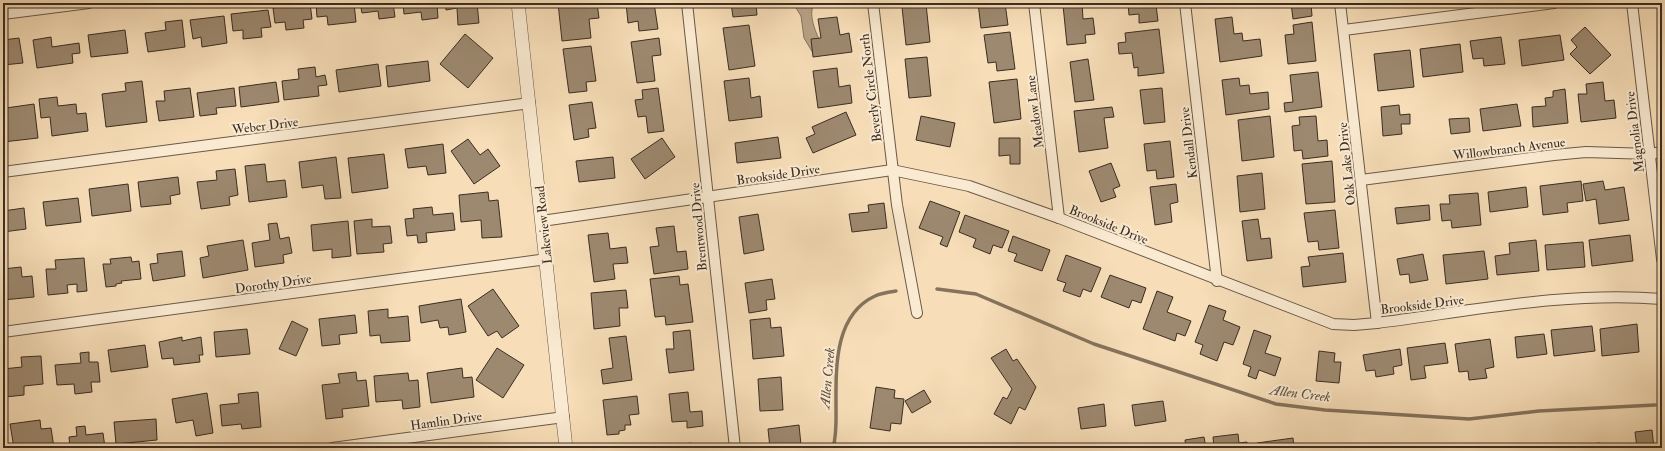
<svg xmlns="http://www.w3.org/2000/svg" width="1665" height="451" font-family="'IM FELL Double Pica',serif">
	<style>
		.water { fill: #b7a285; stroke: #85735d }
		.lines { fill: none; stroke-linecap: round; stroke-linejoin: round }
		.stream { stroke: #85735d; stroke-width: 3.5 }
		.building { fill: #9d8970; stroke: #3b2d22 }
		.minor-casing { stroke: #6a5948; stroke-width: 12 }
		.tertiary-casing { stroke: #6a5948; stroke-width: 14 }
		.minor { stroke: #faead1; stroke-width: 10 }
		.tertiary { stroke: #faead1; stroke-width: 13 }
		.labels { text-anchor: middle; stroke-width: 4; stroke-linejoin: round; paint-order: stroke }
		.street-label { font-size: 13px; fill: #3b2d22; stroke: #faead1 }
		.water-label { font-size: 14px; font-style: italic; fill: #605040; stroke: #faead1 }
	</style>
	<rect width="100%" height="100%" fill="#f7deb8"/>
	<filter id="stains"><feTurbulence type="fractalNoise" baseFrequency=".005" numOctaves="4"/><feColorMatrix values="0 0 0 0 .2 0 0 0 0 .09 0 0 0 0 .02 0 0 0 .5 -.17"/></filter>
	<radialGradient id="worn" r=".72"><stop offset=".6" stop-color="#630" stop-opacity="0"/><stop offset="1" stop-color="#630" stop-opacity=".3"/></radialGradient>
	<!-- water -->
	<path class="water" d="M793,3H814C807,18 818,36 824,50L813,53L804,38L801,16Z"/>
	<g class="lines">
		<!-- stream -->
		<g class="stream">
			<polyline points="937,289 976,294 1094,344 1276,404 1325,410 1469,419 1539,411 1655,405"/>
			<path d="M833,448C837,434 836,419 836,405C836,368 834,315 875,296C881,293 889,292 896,291"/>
		</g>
	</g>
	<!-- building -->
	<g class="building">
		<polygon points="310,3 312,19 303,20 304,28 286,30 285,22 275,23 273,8"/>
		<polygon points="316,3 354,3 356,22 328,25 327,16 317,17"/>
		<polygon points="360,3 393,3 395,17 379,19 378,11 362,13"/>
		<polygon points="403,3 437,3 438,18 422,20 421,12 404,14"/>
		<polygon points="445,3 477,3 479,23 458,25 457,8 446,10"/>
		<polygon points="558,3 597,3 599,18 589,19 591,38 562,41"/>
		<polygon points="626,3 654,3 658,29 639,31 638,21 628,23"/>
		<polygon points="731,3 756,3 757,15 733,17"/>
		<polygon points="978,3 1005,3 1008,25 981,28"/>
		<polygon points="1082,3 1083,19 1093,18 1095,34 1085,35 1086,43 1067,45 1063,5"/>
		<polygon points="1128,3 1152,3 1152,5 1156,5 1158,21 1139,23 1139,14 1129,15"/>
		<polygon points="1214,3 1241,3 1241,4 1214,7"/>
		<polygon points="1291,3 1311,3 1312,16 1293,19"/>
		<polygon points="926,4 930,42 906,45 902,7"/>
		<polygon points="268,10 271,27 261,28 262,37 243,39 243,30 233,31 231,14"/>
		<polygon points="224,16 227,43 202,47 201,37 193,39 190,20"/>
		<polygon points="837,17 840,35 849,33 852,52 813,57 811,39 821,38 818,19"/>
		<polygon points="1232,17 1234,34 1242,33 1243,41 1260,39 1262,56 1220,62 1215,19"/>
		<polygon points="182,20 185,47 148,52 145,33 166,30 165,22"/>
		<polygon points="1312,22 1316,61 1288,64 1285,35 1294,34 1293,25"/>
		<polygon points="749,25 755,66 729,70 723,28"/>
		<polygon points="1585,27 1611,55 1590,74 1570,54 1577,47 1571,40"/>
		<polygon points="1159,29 1164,73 1138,76 1138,67 1134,68 1132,53 1119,54 1118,43 1126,42 1125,33"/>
		<polygon points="125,30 128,53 91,57 88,35"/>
		<polygon points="1010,32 1015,69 997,71 996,62 988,63 984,35"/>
		<polygon points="465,34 493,58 468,88 440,64"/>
		<polygon points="1560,35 1564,60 1522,66 1519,40"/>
		<polygon points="51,37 52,47 79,43 80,53 72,54 73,63 37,68 33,40"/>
		<polygon points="1501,37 1505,64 1484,66 1483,58 1473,59 1470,41"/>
		<polygon points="19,38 23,63 3,65 3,40"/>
		<polygon points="659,38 661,55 652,56 655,81 637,83 631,42"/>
		<polygon points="1460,44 1463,72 1423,77 1420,49"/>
		<polygon points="591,46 596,81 586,82 587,91 569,93 563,49"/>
		<polygon points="1410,50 1414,87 1378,91 1374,54"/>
		<polygon points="927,57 931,96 909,98 905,59"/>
		<polygon points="1088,59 1094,100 1075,102 1070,62"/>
		<polygon points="428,61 430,81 388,87 386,66"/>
		<polygon points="378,64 381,86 339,92 336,70"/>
		<polygon points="315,67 316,77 325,75 327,85 318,86 319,96 284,100 282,81 299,79 298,69"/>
		<polygon points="837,68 839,87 850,85 852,103 818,108 813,71"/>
		<polygon points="1318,72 1322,107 1285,112 1284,103 1293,102 1290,75"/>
		<polygon points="749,78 751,98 760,96 762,117 729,121 724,81"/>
		<polygon points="1239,78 1240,86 1249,85 1250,94 1268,92 1269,109 1226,115 1222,80"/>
		<polygon points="1017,79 1021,119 994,123 989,82"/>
		<polygon points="142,81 147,122 106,127 102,94 126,91 125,83"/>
		<polygon points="276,82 279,102 241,107 239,87"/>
		<polygon points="1603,82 1605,101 1614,100 1616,118 1581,122 1578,94 1587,94 1586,84"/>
		<polygon points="190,88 194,117 159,121 156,101 165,101 164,91"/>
		<polygon points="234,88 236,106 216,108 217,114 200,116 197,93"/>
		<polygon points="658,88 664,131 648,133 646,116 638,117 635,100 643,99 642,90"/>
		<polygon points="1162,88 1165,122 1144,124 1140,90"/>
		<polygon points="1565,89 1568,123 1533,127 1532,107 1546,106 1545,98 1553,97 1553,91"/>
		<polygon points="57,97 58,106 76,104 77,114 86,113 88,131 52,136 50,117 41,118 39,99"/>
		<polygon points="592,102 596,128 588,129 589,137 574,140 569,105"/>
		<polygon points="34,104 38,138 3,142 3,117 7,116 6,108"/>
		<polygon points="1517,104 1521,126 1483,131 1480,109"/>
		<polygon points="1399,105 1400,115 1410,114 1410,124 1401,124 1402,134 1383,136 1381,107"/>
		<polygon points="1112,107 1114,117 1104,118 1108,148 1079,152 1074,111"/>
		<polygon points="846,112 856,135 813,153 806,138 815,134 812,127"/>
		<polygon points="921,116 955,123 950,147 916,140"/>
		<polygon points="1270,116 1274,157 1242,161 1238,120"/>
		<polygon points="1316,116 1318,141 1327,140 1328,156 1303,159 1302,150 1294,151 1292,126 1300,125 1299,117"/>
		<polygon points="1469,118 1470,132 1451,134 1449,119"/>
		<polygon points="778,137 781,158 737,163 735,143"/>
		<polygon points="662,138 675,157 645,179 631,159"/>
		<polygon points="999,138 1020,138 1020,164 1010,164 1010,155 999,156"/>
		<polygon points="468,139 480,155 488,149 500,166 474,184 451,151"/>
		<polygon points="1170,141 1174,177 1157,179 1156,170 1147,171 1144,144"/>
		<polygon points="443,144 446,173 428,175 426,166 408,168 405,149"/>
		<polygon points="384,154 388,188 352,193 348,158"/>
		<polygon points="336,157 341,198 325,199 323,185 302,188 299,162"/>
		<polygon points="613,157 615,178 579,182 576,161"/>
		<polygon points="1332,161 1335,202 1306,204 1302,164"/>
		<polygon points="1111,163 1120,186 1113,189 1116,197 1101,202 1089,171"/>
		<polygon points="265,164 267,182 285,180 287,197 249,202 245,166"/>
		<polygon points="235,169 238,195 229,197 230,205 201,209 197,182 217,180 216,171"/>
		<polygon points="1262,173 1265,209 1240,212 1237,176"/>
		<polygon points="178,177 180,194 170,196 171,204 141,207 138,182"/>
		<polygon points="1581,181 1583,201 1567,203 1568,212 1543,215 1540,186"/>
		<polygon points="1603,181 1605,190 1624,187 1629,220 1599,224 1596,199 1586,201 1583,184"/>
		<polygon points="128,184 131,211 92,216 89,189"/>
		<polygon points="1176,184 1178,202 1170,204 1172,222 1155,225 1150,187"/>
		<polygon points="1526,187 1528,207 1490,212 1488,192"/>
		<polygon points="488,192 489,201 498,200 502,237 482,238 481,220 461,222 459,195"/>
		<polygon points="1478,193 1481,225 1452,228 1451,220 1442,221 1440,204 1450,204 1449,195"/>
		<polygon points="78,198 81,222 46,226 43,202"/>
		<polygon points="930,201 960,212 947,247 940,244 943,237 919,228"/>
		<polygon points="884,203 887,228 852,232 849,214 869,212 868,205"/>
		<polygon points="1429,205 1430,220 1397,224 1395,208"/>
		<polygon points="432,207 433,215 453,213 455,230 426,233 427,242 418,243 417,235 407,236 405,219 414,218 413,209"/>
		<polygon points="24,208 26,229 3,232 3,211"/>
		<polygon points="1335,210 1339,248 1319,250 1318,241 1308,242 1304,213"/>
		<polygon points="758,214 764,250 744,254 739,217"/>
		<polygon points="965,215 1009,231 1002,248 993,245 990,254 973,247 976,239 959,232"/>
		<polygon points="372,219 372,227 390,226 392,243 383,244 384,252 357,254 354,221"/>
		<polygon points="1258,219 1261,239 1270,238 1272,258 1247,261 1242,221"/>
		<polygon points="348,221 351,256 332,258 332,249 313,251 311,225"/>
		<polygon points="277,223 280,239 289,237 292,253 283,255 284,263 255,267 252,243 270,240 268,224"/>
		<polygon points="674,226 677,252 686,251 688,269 654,274 650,247 659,246 656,228"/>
		<polygon points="608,233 610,249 626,247 628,263 613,264 615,279 594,282 588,235"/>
		<polygon points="1630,235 1633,261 1592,266 1589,240"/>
		<polygon points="1013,236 1050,250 1042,271 1014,261 1017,254 1008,251"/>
		<polygon points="243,240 248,270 203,278 200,258 209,256 207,246"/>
		<polygon points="1536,240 1539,271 1497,275 1495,256 1510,254 1509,243"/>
		<polygon points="1583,242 1585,267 1547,270 1545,245"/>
		<polygon points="182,251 185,276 153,281 150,264 158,263 157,254"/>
		<polygon points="1484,251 1488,279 1446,284 1443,255"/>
		<polygon points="1343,253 1346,282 1303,287 1301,267 1310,266 1308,257"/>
		<polygon points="1423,254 1428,280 1410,283 1409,274 1400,275 1397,259"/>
		<polygon points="1066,255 1101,268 1091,292 1083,289 1080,297 1063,291 1066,283 1057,280"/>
		<polygon points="131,257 132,262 139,261 141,279 121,281 122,283 116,284 116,286 106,287 103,264 111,264 110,259"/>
		<polygon points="84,258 87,291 77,292 77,284 67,285 68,293 48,295 46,269 56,269 55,260"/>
		<polygon points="21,267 22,277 32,276 34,297 3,300 3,269"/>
		<polygon points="1110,275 1146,288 1141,303 1132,300 1129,308 1101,297"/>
		<polygon points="679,276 680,285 688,284 693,322 666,325 665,316 655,317 650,279"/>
		<polygon points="772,279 775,299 766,300 767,310 749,313 745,283"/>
		<polygon points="493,289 519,326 502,338 497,331 488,336 468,306"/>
		<polygon points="626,290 628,308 619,308 620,326 594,329 591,293"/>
		<polygon points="1157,291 1173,297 1167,312 1191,321 1185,336 1177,333 1175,341 1143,329"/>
		<polygon points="461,299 466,332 449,335 448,327 440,328 438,320 421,323 419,306"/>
		<polygon points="1209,305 1226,311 1223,320 1240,327 1233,345 1224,342 1217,361 1200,354 1203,345 1195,342"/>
		<polygon points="388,309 388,318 408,316 410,341 381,343 380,335 370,336 368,311"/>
		<polygon points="355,315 357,333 339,335 340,344 322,346 319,319"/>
		<polygon points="770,318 771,328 781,327 784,356 753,359 750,320"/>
		<polygon points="292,321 308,329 296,356 279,349"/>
		<polygon points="1637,324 1639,352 1602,356 1600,329"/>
		<polygon points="1592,326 1595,351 1554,356 1551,330"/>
		<polygon points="247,329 250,354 216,357 214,332"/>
		<polygon points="690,330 694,370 669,373 666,349 674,349 673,332"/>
		<polygon points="1254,330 1271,336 1265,353 1281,358 1275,376 1259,370 1256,379 1248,376 1251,367 1243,364"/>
		<polygon points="1544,334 1547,354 1517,358 1515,337"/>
		<polygon points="626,336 632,380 603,384 601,370 613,368 609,338"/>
		<polygon points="182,337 182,341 201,337 203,355 199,355 200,362 174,365 173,358 162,359 159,342"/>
		<polygon points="1490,339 1494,367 1485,369 1487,378 1469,380 1468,371 1459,372 1455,344"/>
		<polygon points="1445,343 1448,363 1424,366 1426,378 1411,380 1407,348"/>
		<polygon points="145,345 148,367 111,372 108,350"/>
		<polygon points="497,348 524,365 503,398 476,380"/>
		<polygon points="1006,349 1013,361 1017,359 1036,387 1025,410 1019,407 1011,424 994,414 1003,397 1007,399 1012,389 991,358"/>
		<polygon points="1400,349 1402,365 1393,367 1394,374 1376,377 1375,370 1366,371 1363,355"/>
		<polygon points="1319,351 1335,353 1334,362 1341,362 1339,383 1316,381"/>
		<polygon points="89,352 89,362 98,362 100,382 91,382 92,392 75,394 74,384 57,385 55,365 81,363 80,353"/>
		<polygon points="41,356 43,384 24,386 24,395 5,397 3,369 22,367 21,357"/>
		<polygon points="462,368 463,378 472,377 474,397 431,403 427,373"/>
		<polygon points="356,372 357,381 366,380 369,406 342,409 343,417 326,419 322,385 340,383 338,374"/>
		<polygon points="408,373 409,381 418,380 420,407 403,409 402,400 376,402 374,376"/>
		<polygon points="781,377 783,410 760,411 758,379"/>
		<polygon points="876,387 895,390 894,398 904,399 901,424 891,423 890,431 870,428"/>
		<polygon points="924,390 931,402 912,413 905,401"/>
		<polygon points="258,392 261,427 242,429 241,424 222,426 220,405 239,403 238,394"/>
		<polygon points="688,392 690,412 702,411 703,426 687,428 687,421 672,422 669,394"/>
		<polygon points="207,393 213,433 196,436 193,420 176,423 172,399"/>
		<polygon points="637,396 639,414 629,415 631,425 625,425 625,430 619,431 619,434 607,435 603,400"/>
		<polygon points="1163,401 1166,421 1135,426 1132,405"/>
		<polygon points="1104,404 1106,426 1081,429 1078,408"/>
		<polygon points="156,419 157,440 116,444 114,422"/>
		<polygon points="40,420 41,429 51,428 54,448 14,448 10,424"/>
		<polygon points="799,425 801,445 795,446 795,448 770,448 768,429"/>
		<polygon points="85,426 86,435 103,433 105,448 70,448 69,437 77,436 76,427"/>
		<polygon points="1652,430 1654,448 1637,448 1635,432"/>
		<polygon points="1238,434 1239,443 1247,442 1248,448 1214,448 1213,437"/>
		<polygon points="1204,437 1206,448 1186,448 1185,440"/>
		<polygon points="1293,438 1294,448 1258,448 1257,443"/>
		<polygon points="691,443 692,448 670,448 670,446"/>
		<polygon points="1600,443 1600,448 1581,448 1580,445"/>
	</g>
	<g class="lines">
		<!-- minor casing -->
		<g class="minor-casing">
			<g id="minor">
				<polyline points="687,3 735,448"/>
				<polyline points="873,3 897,205 917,313"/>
				<polyline points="1034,3 1059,218"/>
				<polyline points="1185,3 1217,281"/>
				<polyline points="1340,3 1377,323"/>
				<polyline points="1632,3 1662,259"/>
				<polyline points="3,14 89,3"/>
				<polyline points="1344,30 1554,3"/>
				<polyline points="3,172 530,103"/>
				<polyline points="1361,180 1554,155 1586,152 1650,154 1662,152"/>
				<path d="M542,221L892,170L969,186L1059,218L1333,324L1354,325L1377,323C1471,311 1567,291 1662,299"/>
				<polyline points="3,332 547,259"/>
				<polyline points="332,448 564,417"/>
			</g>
		</g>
		<!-- tertiary casing -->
		<g class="tertiary-casing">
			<polyline id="tertiary" points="518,3 566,448"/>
		</g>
		<!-- minor -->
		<use href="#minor" class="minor"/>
		<!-- tertiary -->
		<use href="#tertiary" class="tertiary"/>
	</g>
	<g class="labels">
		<!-- street labels -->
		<g class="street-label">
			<text transform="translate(870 88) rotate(-97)" y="5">Beverly Circle North</text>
			<text transform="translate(1034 112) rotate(-97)" y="5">Meadow Lane</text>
			<text transform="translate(265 125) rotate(-7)" y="5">Weber Drive</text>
			<text transform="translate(1634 132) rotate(-97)" y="5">Magnolia Drive</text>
			<text transform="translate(1188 143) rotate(-97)" y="5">Kendall Drive</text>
			<text transform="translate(1509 148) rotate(-7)" y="5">Willowbranch Avenue</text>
			<text transform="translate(1346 164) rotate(-96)" y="5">Oak Lake Drive</text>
			<text transform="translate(778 174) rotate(-8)" y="5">Brookside Drive</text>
			<text transform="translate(1109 224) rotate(22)" y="5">Brookside Drive</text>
			<text transform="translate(543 225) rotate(-96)" y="5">Lakeview Road</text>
			<text transform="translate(698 227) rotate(-95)" y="5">Brentwood Drive</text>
			<text transform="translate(273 283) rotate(-8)" y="5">Dorothy Drive</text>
			<text transform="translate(1422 304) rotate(-7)" y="5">Brookside Drive</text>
			<text transform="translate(446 420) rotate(-8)" y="5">Hamlin Drive</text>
		</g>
		<!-- water labels -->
		<g class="water-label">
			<text transform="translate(827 378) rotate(-85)" y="5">Allen Creek</text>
			<text transform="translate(1300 393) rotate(7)" y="5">Allen Creek</text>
		</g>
	</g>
	<!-- margin -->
	<rect width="1665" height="451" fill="none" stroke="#f7deb8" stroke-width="16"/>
	<rect x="4" y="4" width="1657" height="443" fill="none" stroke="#3b2d22" stroke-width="2"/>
	<rect x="8" y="8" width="1649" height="435" fill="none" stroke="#3b2d22"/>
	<rect width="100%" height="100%" filter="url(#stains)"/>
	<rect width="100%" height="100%" fill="url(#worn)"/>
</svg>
